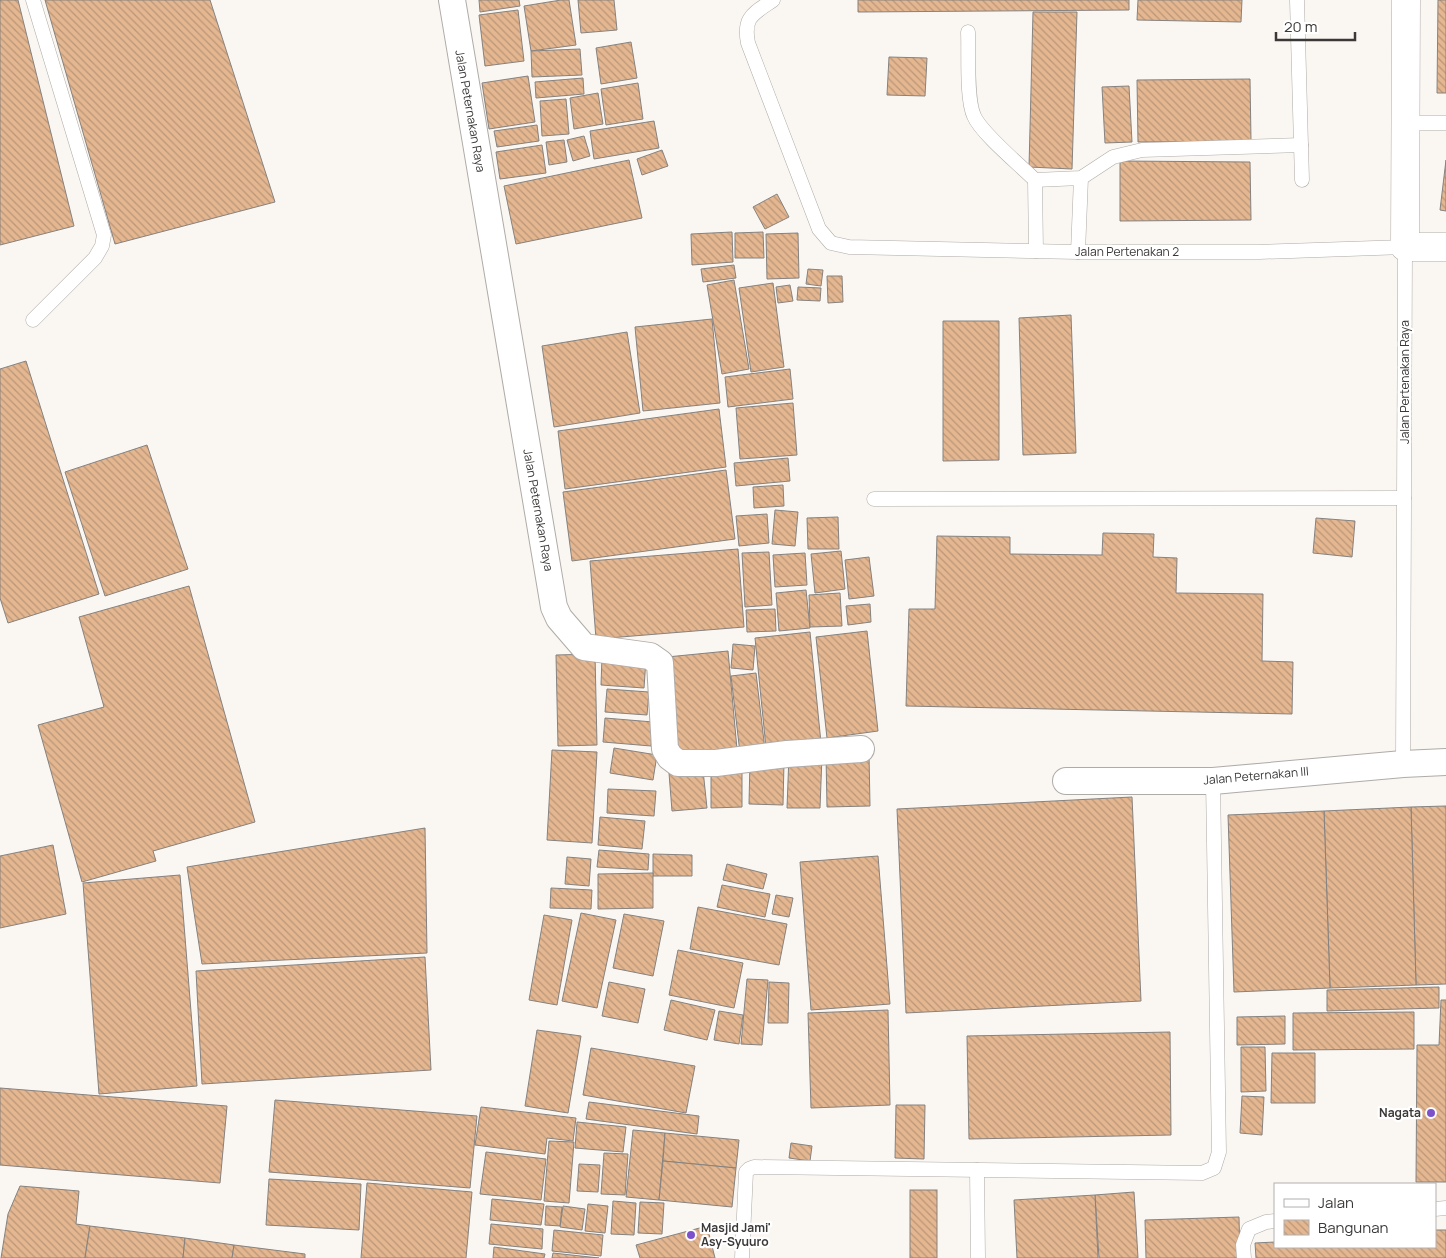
<svg xmlns="http://www.w3.org/2000/svg" width="1446" height="1258" font-family="Manrope,sans-serif">
	<style>
		.building { fill: url(#building-back-hatch); stroke: #86827f }
		.lines { fill: none; stroke-linecap: round; stroke-linejoin: round }
		.service-casing { stroke: #afaba8; stroke-width: 15 }
		.minor-casing { stroke: #afaba8; stroke-width: 28 }
		.tertiary-casing { stroke: #afaba8; stroke-width: 29 }
		.service { stroke: #fff; stroke-width: 14 }
		.minor { stroke: #fff; stroke-width: 26 }
		.tertiary { stroke: #fff; stroke-width: 28 }
		.poi-dot { fill: #7b52cb; stroke: #fff; stroke-width: 2 }
		.labels { text-anchor: middle; stroke-width: 4.5; stroke-linejoin: round; paint-order: stroke }
		.street-label { font-size: 12px; fill: #3b3938; stroke: #fff }
		.poi-label { font-size: 12px; font-weight: bold; fill: #3b3938; stroke: #fff; text-anchor: end }
	</style>
	<defs>
		<pattern id="building-back-hatch" width="6" height="6" patternUnits="userSpaceOnUse" patternTransform="scale(1.25)"><rect width="6" height="6" fill="#e4b791"/><path d="M-1 5l2 2M0 0l6 6M5-1l2 2" fill="none" stroke="#ba9677"/></pattern>
	</defs>
	<rect width="100%" height="100%" fill="#faf6f2"/>
	<!-- building -->
	<g class="building">
		<polygon points="0,0 18,0 74,226 0,245"/>
		<polygon points="45,0 210,0 275,202 115,244"/>
		<polygon points="479,0 519,0 520,6 480,12"/>
		<polygon points="561,0 569,0 576,45 531,51 524,6"/>
		<polygon points="578,0 614,0 617,30 581,33"/>
		<polygon points="858,0 1129,0 1129,10 858,12"/>
		<polygon points="1138,0 1242,0 1241,22 1137,20"/>
		<polygon points="1438,0 1446,0 1446,93 1437,93"/>
		<polygon points="518,10 524,61 485,66 479,15"/>
		<polygon points="1033,12 1077,12 1072,169 1029,167"/>
		<polygon points="631,42 637,78 601,84 596,48"/>
		<polygon points="580,49 582,75 532,77 531,51"/>
		<polygon points="889,57 927,58 925,96 887,95"/>
		<polygon points="528,76 535,122 489,129 482,83"/>
		<polygon points="583,78 584,94 536,98 535,82"/>
		<polygon points="1250,79 1251,141 1138,142 1137,80"/>
		<polygon points="638,83 643,119 606,125 601,89"/>
		<polygon points="1129,86 1132,142 1105,143 1102,87"/>
		<polygon points="598,93 603,124 574,129 570,98"/>
		<polygon points="566,99 569,134 542,136 540,101"/>
		<polygon points="654,121 659,148 594,159 590,131"/>
		<polygon points="537,125 539,141 497,147 494,131"/>
		<polygon points="584,136 590,156 573,161 567,140"/>
		<polygon points="564,140 567,162 549,165 546,142"/>
		<polygon points="542,145 546,173 500,179 496,152"/>
		<polygon points="662,150 668,166 642,175 637,159"/>
		<polygon points="629,160 642,218 516,244 504,186"/>
		<polygon points="1446,160 1446,211 1440,210"/>
		<polygon points="1120,161 1250,162 1251,220 1120,221"/>
		<polygon points="777,194 789,217 765,229 753,207"/>
		<polygon points="732,232 733,262 692,265 691,234"/>
		<polygon points="763,232 764,258 735,258 735,233"/>
		<polygon points="798,233 799,278 767,279 766,234"/>
		<polygon points="734,265 736,278 703,282 701,269"/>
		<polygon points="808,269 823,270 821,286 806,284"/>
		<polygon points="827,276 842,276 843,302 828,303"/>
		<polygon points="734,280 749,369 722,374 707,285"/>
		<polygon points="773,283 784,367 751,372 739,288"/>
		<polygon points="790,285 793,301 778,303 776,287"/>
		<polygon points="798,287 821,288 820,301 797,300"/>
		<polygon points="1071,315 1076,453 1023,455 1019,318"/>
		<polygon points="712,319 720,403 643,411 635,327"/>
		<polygon points="943,321 999,321 999,460 943,461"/>
		<polygon points="627,332 640,413 554,427 542,346"/>
		<polygon points="26,361 99,594 8,623 0,598 0,369"/>
		<polygon points="790,369 793,399 728,407 725,377"/>
		<polygon points="793,403 797,455 740,459 736,408"/>
		<polygon points="719,409 726,467 565,489 558,431"/>
		<polygon points="147,445 188,569 105,596 65,472"/>
		<polygon points="788,458 790,481 736,486 734,463"/>
		<polygon points="726,470 735,539 572,561 563,492"/>
		<polygon points="783,485 784,506 754,508 753,487"/>
		<polygon points="775,510 798,512 795,546 772,544"/>
		<polygon points="767,514 769,543 739,546 736,516"/>
		<polygon points="838,517 839,549 808,549 807,518"/>
		<polygon points="1316,518 1355,521 1352,557 1313,553"/>
		<polygon points="1103,533 1154,534 1153,557 1177,558 1176,593 1263,594 1262,661 1293,662 1292,714 906,706 909,609 935,609 937,536 1010,537 1010,554 1102,555"/>
		<polygon points="738,549 744,627 596,639 590,561"/>
		<polygon points="841,551 845,589 815,593 811,554"/>
		<polygon points="769,552 772,605 745,607 742,553"/>
		<polygon points="805,553 807,585 775,587 773,555"/>
		<polygon points="869,557 874,596 849,599 845,560"/>
		<polygon points="189,586 255,822 153,851 156,861 82,882 38,725 104,707 79,617"/>
		<polygon points="806,590 810,628 779,631 776,593"/>
		<polygon points="840,593 842,626 810,627 809,595"/>
		<polygon points="870,604 871,622 848,625 846,606"/>
		<polygon points="775,609 776,631 747,632 746,610"/>
		<polygon points="867,631 878,731 827,738 816,637"/>
		<polygon points="810,632 821,743 766,748 755,638"/>
		<polygon points="733,644 755,646 753,670 731,668"/>
		<polygon points="728,651 737,749 676,755 667,657"/>
		<polygon points="595,654 597,745 558,746 556,655"/>
		<polygon points="602,657 646,659 644,688 601,685"/>
		<polygon points="756,673 765,750 740,753 731,676"/>
		<polygon points="607,689 649,692 647,715 605,712"/>
		<polygon points="605,718 653,722 651,746 603,742"/>
		<polygon points="614,748 657,755 653,780 610,773"/>
		<polygon points="552,750 597,752 592,843 547,840"/>
		<polygon points="869,754 870,806 827,807 826,755"/>
		<polygon points="789,755 822,756 820,808 787,808"/>
		<polygon points="750,761 784,762 783,805 749,804"/>
		<polygon points="742,765 742,807 711,808 711,766"/>
		<polygon points="703,770 707,808 672,811 669,773"/>
		<polygon points="608,789 656,791 654,816 607,813"/>
		<polygon points="1132,797 1141,1001 906,1013 897,809"/>
		<polygon points="1446,806 1446,984 1416,985 1411,807"/>
		<polygon points="1411,807 1416,985 1330,988 1324,811"/>
		<polygon points="1324,811 1330,988 1234,992 1228,815"/>
		<polygon points="600,817 645,821 642,849 598,845"/>
		<polygon points="425,828 427,953 202,964 187,867"/>
		<polygon points="53,845 66,914 0,928 0,856"/>
		<polygon points="599,850 649,854 648,870 597,867"/>
		<polygon points="653,854 692,855 692,876 653,876"/>
		<polygon points="878,856 890,1004 811,1010 800,862"/>
		<polygon points="567,857 591,859 589,886 565,884"/>
		<polygon points="727,864 767,874 763,889 723,880"/>
		<polygon points="653,873 653,908 598,909 598,874"/>
		<polygon points="180,875 197,1086 99,1094 83,883"/>
		<polygon points="722,885 770,894 765,917 717,907"/>
		<polygon points="551,888 592,890 591,909 550,908"/>
		<polygon points="776,895 793,898 789,917 772,914"/>
		<polygon points="698,907 787,924 779,965 690,949"/>
		<polygon points="581,913 616,920 597,1008 562,1001"/>
		<polygon points="624,914 664,921 653,976 613,968"/>
		<polygon points="544,915 572,920 557,1005 529,1000"/>
		<polygon points="678,950 743,963 734,1008 669,995"/>
		<polygon points="425,957 431,1070 202,1084 196,971"/>
		<polygon points="747,979 768,980 762,1045 741,1044"/>
		<polygon points="609,982 645,989 638,1023 602,1016"/>
		<polygon points="769,982 789,983 788,1023 768,1023"/>
		<polygon points="1439,987 1439,1008 1327,1011 1327,990"/>
		<polygon points="671,1000 715,1010 707,1040 664,1030"/>
		<polygon points="1441,1000 1446,1000 1446,1182 1416,1182 1417,1045 1439,1045"/>
		<polygon points="888,1010 890,1105 811,1108 808,1013"/>
		<polygon points="719,1011 743,1015 739,1044 714,1040"/>
		<polygon points="1414,1012 1414,1049 1293,1050 1293,1013"/>
		<polygon points="1285,1016 1285,1044 1237,1045 1237,1017"/>
		<polygon points="537,1030 581,1036 568,1113 525,1106"/>
		<polygon points="1170,1032 1171,1135 969,1139 967,1036"/>
		<polygon points="1241,1047 1265,1047 1266,1091 1241,1092"/>
		<polygon points="591,1048 695,1066 686,1113 583,1095"/>
		<polygon points="1272,1053 1315,1053 1315,1103 1271,1103"/>
		<polygon points="0,1088 227,1106 220,1183 0,1165"/>
		<polygon points="1242,1096 1264,1097 1262,1135 1240,1133"/>
		<polygon points="275,1100 477,1116 470,1188 269,1172"/>
		<polygon points="589,1102 699,1116 697,1134 586,1119"/>
		<polygon points="896,1105 925,1105 924,1159 895,1158"/>
		<polygon points="481,1107 576,1118 573,1141 547,1138 545,1154 475,1145"/>
		<polygon points="577,1122 626,1127 623,1152 575,1148"/>
		<polygon points="633,1130 665,1133 659,1200 626,1197"/>
		<polygon points="665,1133 739,1140 736,1168 663,1161"/>
		<polygon points="549,1141 574,1142 569,1203 544,1201"/>
		<polygon points="791,1143 812,1146 810,1161 789,1158"/>
		<polygon points="486,1152 546,1159 541,1200 480,1194"/>
		<polygon points="604,1153 628,1154 625,1195 601,1194"/>
		<polygon points="663,1161 736,1168 732,1207 659,1200"/>
		<polygon points="579,1164 600,1165 598,1192 577,1191"/>
		<polygon points="269,1179 361,1184 359,1230 266,1225"/>
		<polygon points="367,1183 472,1192 466,1258 361,1258"/>
		<polygon points="20,1186 79,1191 76,1224 90,1226 85,1258 1,1258 8,1214"/>
		<rect x="910" y="1190" width="27" height="68"/>
		<polygon points="1134,1192 1138,1258 1099,1258 1095,1195"/>
		<polygon points="1095,1195 1098,1258 1017,1258 1014,1200"/>
		<polygon points="492,1199 544,1204 541,1225 490,1220"/>
		<polygon points="613,1201 636,1203 634,1235 611,1234"/>
		<polygon points="640,1202 664,1203 662,1234 638,1233"/>
		<polygon points="588,1204 608,1206 605,1233 585,1231"/>
		<polygon points="546,1206 562,1207 560,1226 545,1225"/>
		<polygon points="563,1206 585,1209 582,1230 560,1227"/>
		<polygon points="1239,1217 1240,1258 1146,1258 1145,1220"/>
		<polygon points="491,1224 543,1229 542,1249 489,1244"/>
		<polygon points="90,1226 185,1238 183,1258 85,1258"/>
		<polygon points="707,1226 715,1258 640,1258 636,1245"/>
		<polygon points="554,1230 603,1235 601,1256 552,1251"/>
		<polygon points="1435,1230 1446,1230 1446,1258 1256,1258 1255,1243 1275,1242 1275,1247 1435,1247"/>
		<polygon points="185,1238 234,1245 232,1258 183,1258"/>
		<polygon points="234,1245 305,1254 305,1258 232,1258"/>
		<polygon points="494,1247 545,1254 544,1258 493,1258"/>
		<polygon points="553,1253 599,1258 552,1258"/>
	</g>
	<g class="lines">
		<!-- service casing -->
		<g class="service-casing">
			<g id="service">
				<polyline points="33,0 104,235 102,246 95,258 33,320"/>
				<path d="M773,0C753,14 743,17 748,43L819,229L831,243L849,247L1078,252H1259L1405,247L1403,764"/>
				<path d="M968,32C969,52 966,99 974,116C981,133 1020,165 1035,180"/>
				<polyline points="1406,123 1446,123"/>
				<polyline points="1301,145 1302,180"/>
				<polyline points="1036,251 1035,180 1081,178 1113,157 1142,150 1301,145 1297,0"/>
				<polyline points="1078,252 1081,178"/>
				<polyline points="874,499 1404,498"/>
				<polyline points="977,1170 978,1258"/>
				<polyline points="1435,1209 1446,1208"/>
				<polyline points="742,1258 746,1172 749,1169 754,1167 1202,1173 1214,1168 1219,1152 1213,781"/>
				<polyline points="1244,1258 1243,1245 1249,1229 1266,1222 1275,1221"/>
			</g>
		</g>
		<!-- minor casing -->
		<g class="minor-casing">
			<g id="minor">
				<polyline points="452,0 554,607 559,618 584,647 650,656 660,663 665,749 670,757 678,763 716,763 787,754 861,749"/>
				<polyline points="1066,781 1213,781 1403,764 1446,762"/>
			</g>
		</g>
		<!-- tertiary casing -->
		<g class="tertiary-casing">
			<polyline id="tertiary" points="1406,0 1405,247 1446,247"/>
		</g>
		<!-- service -->
		<use href="#service" class="service"/>
		<!-- minor -->
		<use href="#minor" class="minor"/>
		<!-- tertiary -->
		<use href="#tertiary" class="tertiary"/>
	</g>
	<!-- markers -->
	<g class="poi-dot">
		<circle cx="1431" cy="1113" r="5"/>
		<circle cx="691" cy="1235" r="5"/>
	</g>
	<g class="labels">
		<!-- street labels -->
		<g class="street-label">
			<text transform="translate(470 111) rotate(80)" y="4">Jalan Peternakan Raya</text>
			<text x="1127" y="256">Jalan Pertenakan 2</text>
			<text transform="translate(1405 382) rotate(-90)" y="4">Jalan Pertenakan Raya</text>
			<text transform="translate(538 510) rotate(80)" y="4">Jalan Peternakan Raya</text>
			<text transform="translate(1256 776) rotate(-5)" y="4">Jalan Peternakan III</text>
		</g>
		<!-- poi labels -->
		<g class="poi-label">
			<text x="1421" y="1117">Nagata</text>
			<text x="701" y="1232" text-anchor="start">Masjid Jami'<tspan x="701" dy="14">Asy-Syuuro</tspan></text>
		</g>
	</g>
	<!-- legend -->
	<rect x="1274" y="1183" width="162" height="65" fill="#ffffff" stroke="#b1b0af"/>
	<rect x="1284" y="1199" width="25" height="8" fill="#ffffff" stroke="#b1b0af"/>
	<text x="1318" y="1208" font-size="15" fill="#3b3938">Jalan</text>
	<rect x="1284" y="1220" width="25" height="15" fill="url(#building-back-hatch)" stroke="#b1b0af"/>
	<text x="1318" y="1233" font-size="15" fill="#3b3938">Bangunan</text>
	<!-- scale -->
	<path d="M1276 32v8h79v-8" fill="none" stroke="#3b3938" stroke-width="2.5"/>
	<text x="1284" y="32" font-size="15" fill="#3b3938" stroke="#ffffff" stroke-width="4" paint-order="stroke">20 m</text>
</svg>
